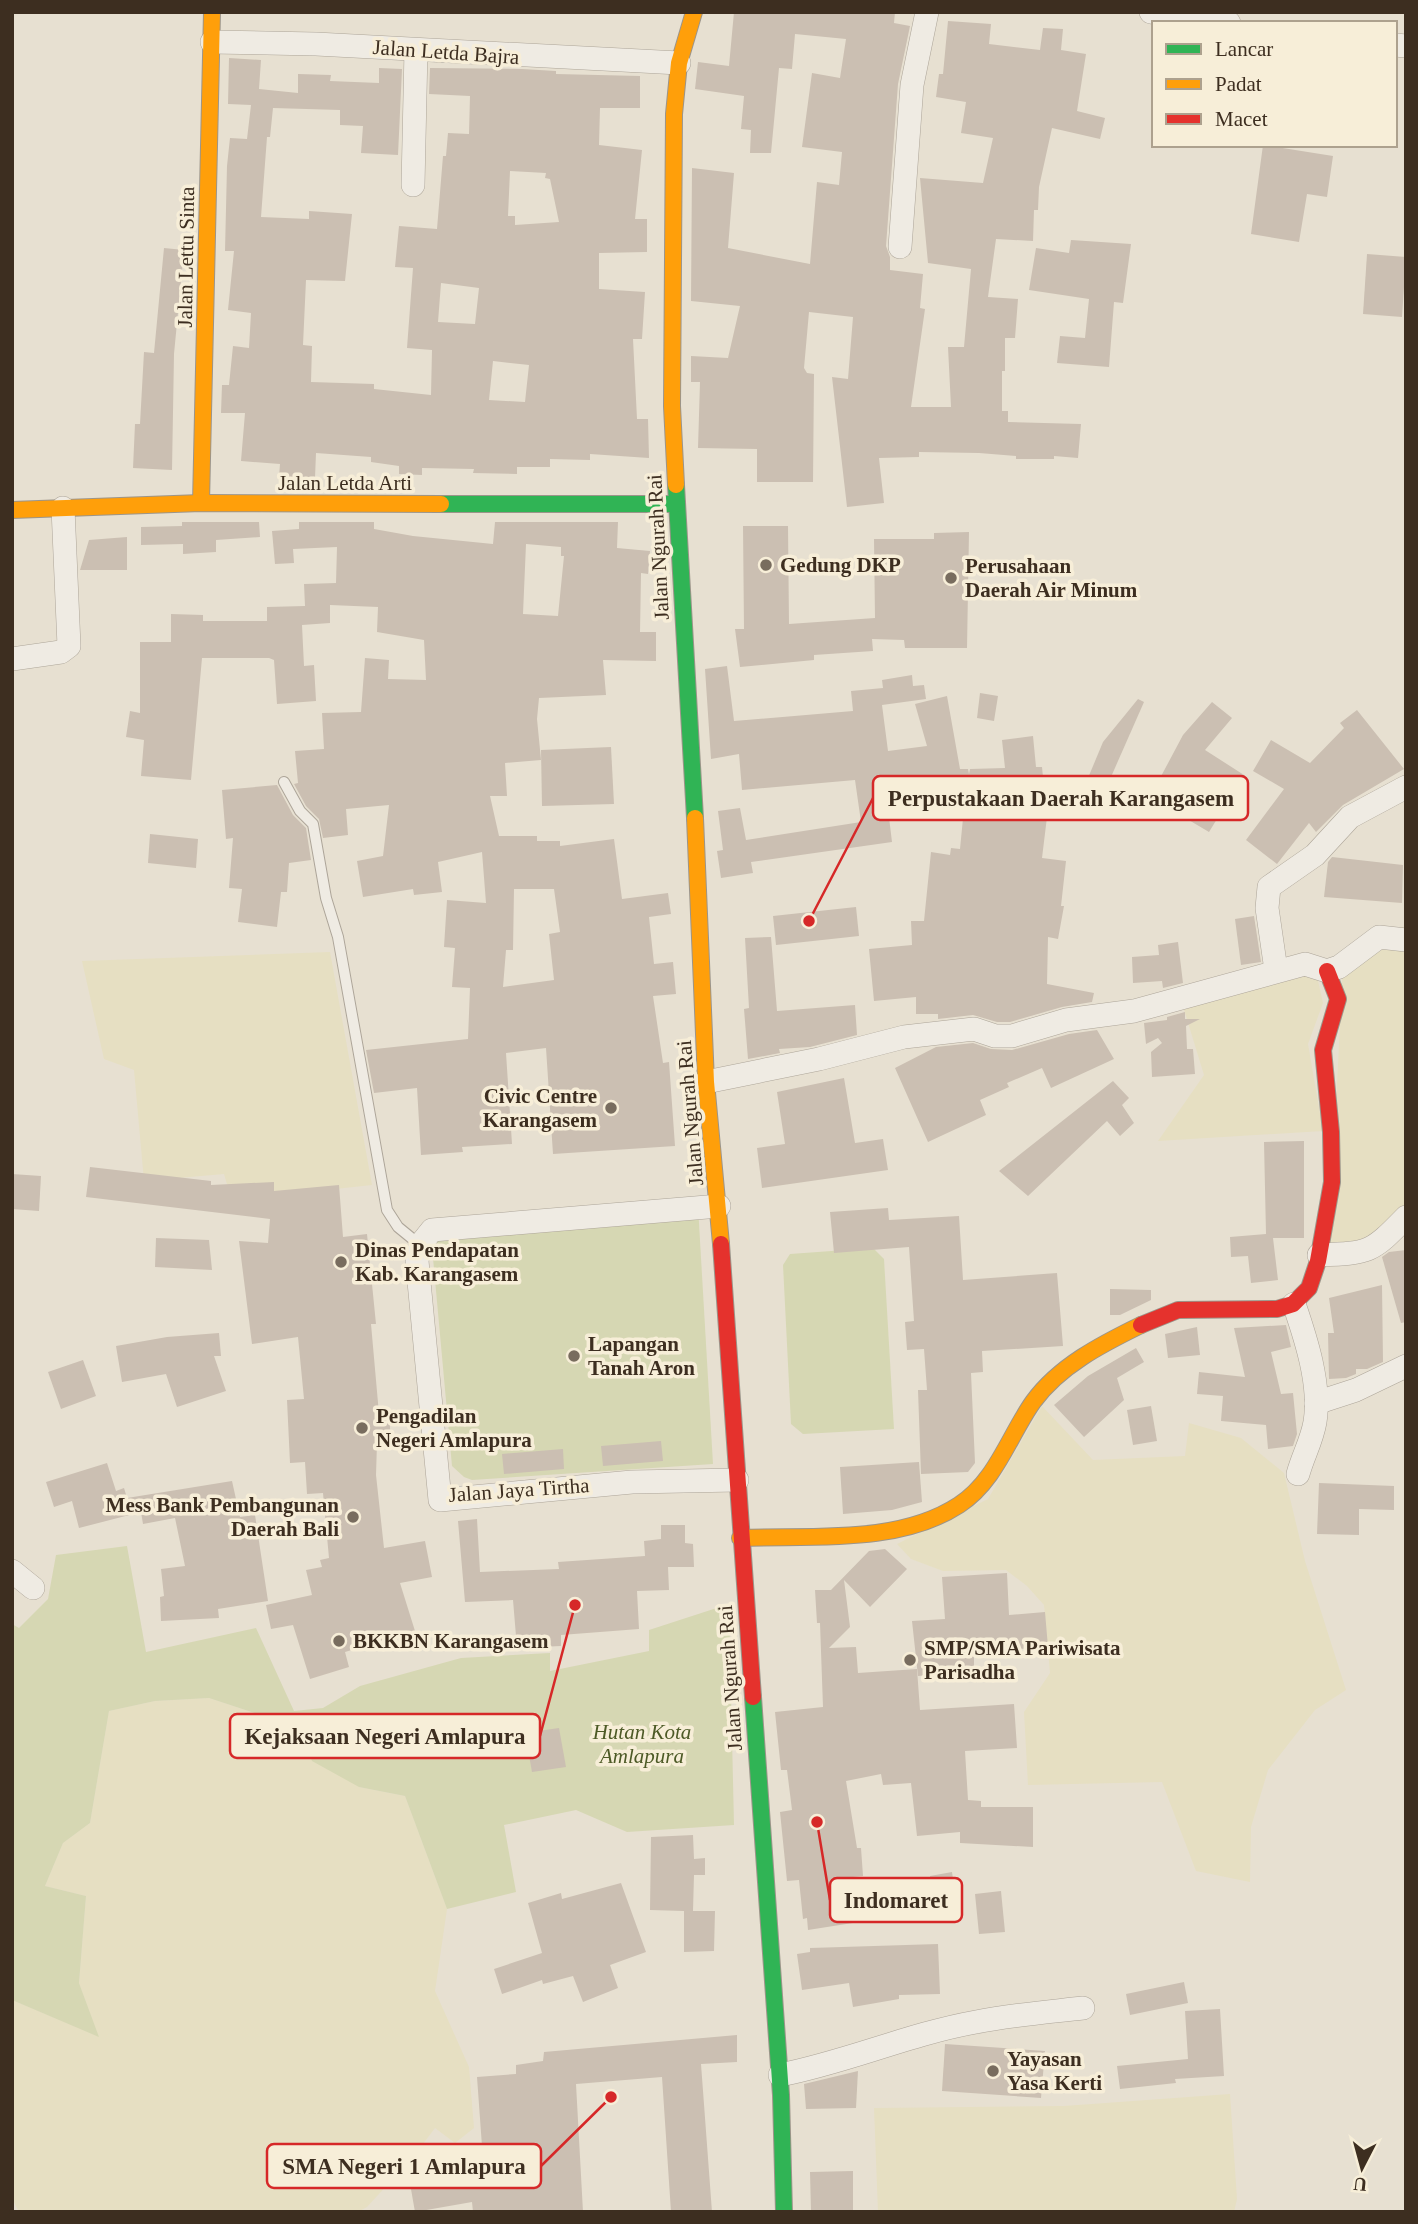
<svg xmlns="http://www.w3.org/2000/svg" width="1418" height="2224" font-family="'Times New Roman',serif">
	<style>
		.farmland { fill: #e6dfc2 }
		.green { fill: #d6d7b3 }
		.building { fill: #cbbfb2; fill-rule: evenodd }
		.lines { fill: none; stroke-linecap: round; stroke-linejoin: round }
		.lane-casing { stroke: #ada599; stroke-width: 12 }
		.street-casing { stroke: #ada599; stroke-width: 24 }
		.fast-casing { stroke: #9c958a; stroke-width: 18 }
		.slow-casing { stroke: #9c958a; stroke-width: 18 }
		.jam-casing { stroke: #9c958a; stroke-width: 18 }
		.lane { stroke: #efebe3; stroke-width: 10 }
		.street { stroke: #efebe3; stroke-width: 23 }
		.fast { stroke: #30b455; stroke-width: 16 }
		.slow { stroke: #ff9f0a; stroke-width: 16 }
		.jam { stroke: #e5322d; stroke-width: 16 }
		.poi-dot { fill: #786c5e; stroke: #f7eed8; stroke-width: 2.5 }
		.labels { text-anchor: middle; stroke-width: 7; stroke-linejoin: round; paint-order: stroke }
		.street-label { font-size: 21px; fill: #3d2e20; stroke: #f7eed8 }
		.poi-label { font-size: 21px; font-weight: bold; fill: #3d2e20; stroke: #f7eed8; text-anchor: start }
		.park-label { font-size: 21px; font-style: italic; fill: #4d5a26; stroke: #f7eed8 }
		.leader { fill: none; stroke: #d62828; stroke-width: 2.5 }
		.callout-dot { fill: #d62828; stroke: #f7eed8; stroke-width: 2.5 }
		.callout { fill: #f7eed8; stroke: #d62828; stroke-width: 2.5 }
		.callout-label { font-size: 23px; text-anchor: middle; font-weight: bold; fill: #3d2e20 }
	</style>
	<rect width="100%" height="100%" fill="#e7e0d1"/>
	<!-- farmland -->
	<g class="farmland">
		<polygon points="1402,927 1406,929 1406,1211 1358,1252 1329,1247 1343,963 1371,934"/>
		<polygon points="330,952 372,1185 271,1196 229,1191 224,1174 144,1181 134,1070 104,1059 82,961"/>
		<polygon points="1316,972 1323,1003 1308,1044 1323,1131 1158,1141 1204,1075 1182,1003"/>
		<polygon points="1042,1406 1093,1460 1185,1456 1189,1423 1241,1438 1284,1473 1305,1561 1346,1690 1315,1710 1268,1770 1251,1827 1250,1882 1196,1871 1162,1782 1028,1785 1024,1712 1050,1673 1044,1605 1027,1586 1006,1570 943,1571 911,1559 897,1544 988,1499"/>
		<polygon points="209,1698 300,1728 359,1787 405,1796 447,1909 435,1991 469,2067 474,2128 455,2143 435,2128 414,2156 367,2207 358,2212 19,2212 12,2198 12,2000 98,2036 79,1983 86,1896 45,1886 63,1843 90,1823 109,1711 155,1701"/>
		<polygon points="1230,2094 1237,2199 1234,2212 878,2212 874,2108 1064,2106"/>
	</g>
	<!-- green -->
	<g class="green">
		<polygon points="698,1206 713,1464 472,1480 464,1477 452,1466 432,1247 435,1235"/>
		<polygon points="873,1248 884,1259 894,1429 803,1434 791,1424 783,1265 790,1254"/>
		<polygon points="127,1546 146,1652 256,1628 294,1711 323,1708 360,1686 461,1658 550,1653 550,1671 649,1651 649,1630 729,1604 734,1825 627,1832 576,1810 504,1825 516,1892 447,1909 405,1796 359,1787 312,1761 300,1728 209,1698 155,1701 109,1711 90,1823 63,1843 45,1886 86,1896 79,1983 99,2037 12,2000 12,1624 19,1628 48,1599 56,1555"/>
	</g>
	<!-- building -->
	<g class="building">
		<polygon points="734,12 895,12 894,23 910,26 898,84 886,246 890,257 890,270 923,274 920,308 925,309 911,407 951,407 948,347 964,347 971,269 928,263 920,178 983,183 993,138 961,133 966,102 936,97 939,74 943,74 948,21 991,24 989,44 1040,50 1043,28 1063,29 1061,50 1086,54 1077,111 1105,118 1100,139 1052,128 1039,187 1038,210 1034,210 1033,241 996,239 988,297 1018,299 1015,338 1005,338 1005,371 1002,371 1002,411 1008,411 1008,422 1081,424 1078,458 1054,456 1054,459 1016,459 1016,456 979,453 919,452 919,457 879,458 884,503 847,507 832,377 848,379 853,317 809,312 804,368 807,373 814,374 813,482 757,482 757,449 698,448 700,382 691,382 691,356 728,358 740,306 691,301 692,168 734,173 728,248 810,264 817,182 839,185 842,152 802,147 812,73 840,78 846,39 795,34 792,69 779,68 771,153 750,153 751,130 741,129 744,96 695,89 698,62 729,66"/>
		<path d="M229,58L261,60L259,89L298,93V74L331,75L330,81L379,83V68L402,69L398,155L361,153L363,126L340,125V110L273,108L270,137H267L261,217L309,219V211L352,214L345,281L306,280L303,345L312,346L311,382L374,384V389L431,395L432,350L407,348L413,268L395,267L399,226L437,229L443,156H446L448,133L469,134L470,96L429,94L430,68L522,69L556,71V74L640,76V108H600L599,145L642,150L635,219H647V252L599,253V289L645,292L642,339H633L637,419H648L649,458L590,454V460L550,459V467H517V474L473,473L474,469L422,468V475L399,474V466L371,462V457L316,453L315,478L279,477L280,464L241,461L245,413H221L222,385H229L233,346L249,348L251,313L228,310L234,251H225L227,166L230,138L247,139L251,105L228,104ZM510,171L546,173L545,178L550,179L559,222L515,225V216H508ZM441,283L479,288L475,324L438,322ZM493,361L529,365L525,402L489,400Z"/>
		<polygon points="1263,145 1333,156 1327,197 1307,194 1299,242 1251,234"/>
		<polygon points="1071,240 1131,244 1123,303 1114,302 1109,367 1057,363 1060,336 1085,338 1089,299 1029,290 1036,248 1069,253"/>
		<polygon points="164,248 184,250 174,354 172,470 133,468 135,424 140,424 144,352 154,353"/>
		<polygon points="1367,254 1406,257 1402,317 1363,314"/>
		<polygon points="182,522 259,522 260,537 216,540 216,552 183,554 183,544 141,545 141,527 182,526"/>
		<path d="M299,522H374V529L413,536L493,544L495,522H618L617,548L650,551L648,574L641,573L640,632H656V661L603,660L606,695L539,698L537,719L541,760L505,763L507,796H490L499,836H537V841H560V846L614,839L622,899L668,893L671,914L649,917L654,964L673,962L676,994L653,996L663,1063L669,1062L675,1146L553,1154L546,1048L506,1053L512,1144L462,1147L463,1152L421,1155L417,1088L374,1093L366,1050L468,1039L470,988L452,987L455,948L444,947L447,900L486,903L482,852L438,862L442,892L414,895L413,889L363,897L357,861L383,856L389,805L346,809L348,835L323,838L319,819L306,806L294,784L298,783L295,751L324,749L322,713L361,712L365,658L389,660L388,679L426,680L424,640L377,632L378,607L330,605V623L302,625L304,666L314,665L316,701L277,704L274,660L269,658H202L191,780L141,776L144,740L126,737L130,711L140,713V642H171V614L203,615V621H267V607L305,606L304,584L336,583L337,547L293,549L294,563L275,564L272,531L299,529ZM526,544L561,547V556H564L558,616L523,614ZM514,889H554L560,932L549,934L554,980L503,987L506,950H513Z"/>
		<polygon points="743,526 788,526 789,624 875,618 874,539 934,539 934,533 969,532 967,648 905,648 904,640 872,639 873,651 814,655 814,660 740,667 735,629 744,629"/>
		<polygon points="127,537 127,570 80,570 89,540"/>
		<polygon points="727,666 734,721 853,711 851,691 883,688 882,680 912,675 913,686 924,685 926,699 882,705 888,751 927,746 915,704 947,696 960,769 968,769 969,774 970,769 1005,768 1002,740 1033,736 1036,767 1042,767 1047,817 1042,858 1066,861 1061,906 1064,906 1058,939 1048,937 1047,984 1094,993 1092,1002 1062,1007 1010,1022 997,1022 973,1015 938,1019 938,1014 916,1014 916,997 874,1001 869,949 912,945 911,921 924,921 931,852 950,855 951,848 960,849 965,798 940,798 940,791 894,797 895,800 887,801 892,842 751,862 753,873 721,878 717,851 723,850 718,811 740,808 746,840 861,822 855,780 742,790 739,754 711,759 705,669"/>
		<polygon points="980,693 998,696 994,721 977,718"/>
		<polygon points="1138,699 1144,702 1107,786 1088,778 1103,742"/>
		<polygon points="1212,702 1232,718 1205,750 1244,775 1209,832 1150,797 1183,735"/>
		<polygon points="1357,710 1404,769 1343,805 1316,832 1309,823 1277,864 1246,840 1284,789 1253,771 1271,740 1310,763 1344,728 1340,723"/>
		<polygon points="611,747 614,804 542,806 541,750"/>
		<polygon points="277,785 293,815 306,828 311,860 289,863 287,892 281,892 277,927 238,922 242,889 229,888 233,838 226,839 222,790"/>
		<polygon points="150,834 198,839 196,868 148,863"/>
		<polygon points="1332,857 1403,865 1402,903 1324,897 1328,862"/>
		<polygon points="856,907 859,936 776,945 773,916"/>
		<polygon points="1254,916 1261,962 1241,965 1235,919"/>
		<polygon points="771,937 777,1011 855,1005 857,1035 810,1047 779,1049 780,1053 748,1059 744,1009 749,1008 745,938"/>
		<polygon points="1178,942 1183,983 1163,988 1162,981 1133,983 1132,957 1159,955 1158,945"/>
		<polygon points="1185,1012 1185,1019 1200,1019 1186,1026 1187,1049 1193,1049 1195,1074 1152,1077 1151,1052 1162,1043 1158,1038 1146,1044 1144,1023 1167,1020 1167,1017"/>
		<polygon points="1097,1030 1114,1059 1051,1088 1042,1068 1007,1083 1009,1087 980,1100 986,1115 928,1142 895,1068 936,1047 973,1043 991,1049 1012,1050 1069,1034"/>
		<polygon points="844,1078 855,1143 883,1139 888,1170 762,1188 757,1148 785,1144 777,1092"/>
		<polygon points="1113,1081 1129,1098 1122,1105 1134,1123 1120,1136 1107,1121 1028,1196 999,1171"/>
		<polygon points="1304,1141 1304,1238 1273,1238 1278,1280 1251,1283 1248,1256 1231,1257 1230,1237 1266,1234 1264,1142"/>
		<polygon points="90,1167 211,1181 211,1185 274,1182 274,1191 339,1185 343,1237 367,1234 376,1324 371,1324 379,1414 389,1412 391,1443 377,1443 376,1475 384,1548 425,1541 432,1577 400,1583 415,1631 345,1652 349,1667 310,1679 293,1625 271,1629 266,1605 312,1595 306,1570 322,1567 320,1560 329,1558 323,1493 307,1494 305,1462 290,1463 287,1400 304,1399 298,1337 252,1344 239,1241 268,1243 270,1219 86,1197"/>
		<polygon points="12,1174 41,1176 39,1211 12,1209"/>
		<polygon points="888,1208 889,1220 959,1216 963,1280 1057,1273 1063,1346 982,1351 983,1372 971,1373 975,1463 968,1472 921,1474 918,1390 927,1390 924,1349 907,1350 905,1322 914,1321 909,1247 834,1253 830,1212"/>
		<polygon points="156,1238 209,1240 212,1270 155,1267"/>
		<polygon points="1406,1250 1406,1322 1401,1323 1382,1257 1389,1252"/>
		<polygon points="1382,1285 1383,1362 1367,1369 1356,1369 1356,1374 1346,1378 1329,1379 1328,1333 1334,1333 1329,1298"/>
		<polygon points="1110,1289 1151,1290 1151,1300 1120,1315 1110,1315"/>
		<polygon points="1286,1325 1291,1347 1271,1352 1281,1394 1293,1393 1297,1434 1293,1446 1268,1449 1266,1425 1221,1421 1223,1396 1197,1394 1199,1372 1245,1377 1234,1328"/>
		<polygon points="1197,1327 1200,1355 1168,1358 1165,1334"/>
		<polygon points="219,1333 221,1356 214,1356 226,1391 177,1407 166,1374 122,1382 116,1346 167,1337"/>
		<polygon points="1136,1348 1144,1362 1117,1378 1124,1400 1084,1437 1054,1405 1088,1376"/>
		<polygon points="83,1360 96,1396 61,1409 48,1372"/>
		<polygon points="1151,1406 1157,1441 1133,1445 1127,1410"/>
		<polygon points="661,1441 663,1461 603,1466 601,1446"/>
		<polygon points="563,1449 564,1469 504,1474 502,1454"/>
		<polygon points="919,1462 922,1502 892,1510 843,1514 840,1467"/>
		<polygon points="107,1463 116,1491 124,1488 127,1498 232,1481 240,1517 255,1515 268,1601 218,1609 219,1618 161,1621 160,1597 164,1596 161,1569 185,1566 175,1518 143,1524 141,1512 79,1528 72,1501 54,1507 46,1482"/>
		<polygon points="1319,1483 1394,1486 1394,1510 1359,1509 1359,1535 1317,1534"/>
		<polygon points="477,1519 480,1572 559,1569 558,1562 645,1556 644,1541 661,1539 661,1525 685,1525 685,1543 693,1544 694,1567 668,1567 669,1590 637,1591 639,1629 561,1635 561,1646 517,1648 513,1600 465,1602 458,1521"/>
		<polygon points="885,1549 907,1569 870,1607 844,1580 850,1627 829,1648 856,1647 858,1673 917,1669 920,1710 1014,1704 1017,1748 965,1751 968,1800 981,1801 981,1807 1033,1807 1033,1847 960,1843 960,1832 917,1836 911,1783 883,1785 881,1774 846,1781 857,1848 861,1848 863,1876 853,1877 859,1922 808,1930 807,1918 803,1919 799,1880 787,1881 780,1812 792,1810 787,1770 781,1770 775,1712 823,1707 820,1623 817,1623 815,1590 831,1590 869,1551"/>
		<polygon points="1007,1573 1009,1615 1045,1612 1048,1647 974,1652 974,1672 918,1676 912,1621 945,1619 942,1577"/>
		<polygon points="559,1728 566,1767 532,1772 525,1733"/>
		<polygon points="693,1835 694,1859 705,1858 705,1875 694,1875 693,1911 715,1911 714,1951 684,1952 684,1911 650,1910 651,1837"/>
		<polygon points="952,1872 957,1906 935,1909 930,1876"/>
		<polygon points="621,1883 646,1952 610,1965 618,1988 583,2002 573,1976 543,1984 542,1980 502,1994 494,1969 542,1953 528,1903 561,1893 562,1899"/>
		<polygon points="1001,1891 1005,1932 979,1934 975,1894"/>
		<polygon points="938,1944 940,1994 899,1995 899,1999 853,2007 849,1983 802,1990 797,1954 810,1952 810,1948"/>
		<polygon points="1184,1982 1188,2003 1130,2015 1126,1994"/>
		<polygon points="1220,2009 1224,2076 1175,2079 1176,2083 1120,2089 1117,2066 1188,2059 1185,2011"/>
		<polygon points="737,2035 737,2062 701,2064 712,2212 671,2212 662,2077 576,2084 583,2212 473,2212 472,2202 415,2212 408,2172 483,2160 477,2077 516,2074 516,2065 543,2061 544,2052"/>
		<polygon points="945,2044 1045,2051 1041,2098 942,2091"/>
		<polygon points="858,2071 856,2108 806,2109 804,2084"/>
		<polygon points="853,2171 853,2212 811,2212 810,2172"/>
	</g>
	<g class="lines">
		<!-- lane casing -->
		<g class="lane-casing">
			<polyline id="lane" points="284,782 300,811 313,824 326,898 338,937 387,1210 398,1227 420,1245"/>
		</g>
		<!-- street casing -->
		<g class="street-casing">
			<g id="street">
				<polyline points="1151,12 1229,23"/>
				<polyline points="212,42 316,44 679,63"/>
				<polyline points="1395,45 1406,46"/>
				<polyline points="413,185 416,50"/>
				<polyline points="900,247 912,85 927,12"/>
				<polyline points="12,659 61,652 69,646 63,508"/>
				<polyline points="1276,970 1267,908 1269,887 1315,855 1350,817 1406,787"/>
				<polyline points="706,1082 819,1059 904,1037 974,1029 995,1036 1012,1036 1066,1020 1134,1011 1305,964 1327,971 1339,967 1379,937 1406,940"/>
				<polyline points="719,1206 432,1230 420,1245 417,1261 440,1500 632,1482 737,1480"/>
				<path d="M1319,1255C1370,1253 1371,1253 1406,1217"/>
				<path d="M1294,1304C1306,1339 1321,1385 1315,1422C1312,1440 1303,1456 1298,1474"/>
				<polyline points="1316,1403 1356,1390 1406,1366"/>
				<polyline points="12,1571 33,1588"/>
				<path d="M780,2075C847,2062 909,2034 976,2022C1011,2015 1048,2012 1083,2008"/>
			</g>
		</g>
		<!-- fast casing -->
		<g class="fast-casing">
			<g id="fast">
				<polyline points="676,485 695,818"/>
				<polyline points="441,504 677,504"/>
				<polyline points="753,1697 781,2095 784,2212"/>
			</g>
		</g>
		<!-- slow casing -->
		<g class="slow-casing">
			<g id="slow">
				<polyline points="676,485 672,406 674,114 679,63 694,12"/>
				<polyline points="201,503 212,12"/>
				<polyline points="12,510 201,503 441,504"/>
				<polyline points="695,818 706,1082 721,1244"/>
				<path d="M740,1538C810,1535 898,1545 959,1505C996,1481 1009,1436 1033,1402C1059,1366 1102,1344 1141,1325"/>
			</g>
		</g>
		<!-- jam casing -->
		<g class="jam-casing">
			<g id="jam">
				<polyline points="721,1244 753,1697"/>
				<polyline points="1141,1325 1178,1310 1277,1309 1293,1304 1309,1288 1318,1261 1332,1182 1331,1132 1323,1050 1338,999 1327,971"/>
			</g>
		</g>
		<!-- lane -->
		<use href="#lane" class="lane"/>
		<!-- street -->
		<use href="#street" class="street"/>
		<!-- fast -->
		<use href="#fast" class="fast"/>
		<!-- slow -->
		<use href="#slow" class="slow"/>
		<!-- jam -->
		<use href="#jam" class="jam"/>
	</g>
	<!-- markers -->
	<g class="poi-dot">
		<circle cx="766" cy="565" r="7"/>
		<circle cx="951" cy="578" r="7"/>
		<circle cx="611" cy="1108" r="7"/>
		<circle cx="341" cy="1262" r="7"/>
		<circle cx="574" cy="1356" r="7"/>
		<circle cx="362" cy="1428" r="7"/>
		<circle cx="353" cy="1517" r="7"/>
		<circle cx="339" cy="1641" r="7"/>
		<circle cx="910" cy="1660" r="7"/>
		<circle cx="993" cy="2071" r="7"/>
	</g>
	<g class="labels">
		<!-- street labels -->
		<g class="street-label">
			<text transform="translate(446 52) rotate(4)" y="7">Jalan Letda Bajra</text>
			<text transform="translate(186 257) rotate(-89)" y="7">Jalan Lettu Sinta</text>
			<text x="345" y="490">Jalan Letda Arti</text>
			<text transform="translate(658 547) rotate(-93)" y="7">Jalan Ngurah Rai</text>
			<text transform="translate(690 1113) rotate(-95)" y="7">Jalan Ngurah Rai</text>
			<text transform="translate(519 1490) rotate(-4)" y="7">Jalan Jaya Tirtha</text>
			<text transform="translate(730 1678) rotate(-94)" y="7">Jalan Ngurah Rai</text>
		</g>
		<!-- poi labels -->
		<g class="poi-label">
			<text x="780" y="572">Gedung DKP</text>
			<text x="965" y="573">Perusahaan<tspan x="965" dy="24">Daerah Air Minum</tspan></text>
			<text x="597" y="1103" text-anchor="end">Civic Centre<tspan x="597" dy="24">Karangasem</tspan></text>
			<text x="355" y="1257">Dinas Pendapatan<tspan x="355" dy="24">Kab. Karangasem</tspan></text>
			<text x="588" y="1351">Lapangan<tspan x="588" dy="24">Tanah Aron</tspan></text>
			<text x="376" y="1423">Pengadilan<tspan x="376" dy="24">Negeri Amlapura</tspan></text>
			<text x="339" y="1512" text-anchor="end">Mess Bank Pembangunan<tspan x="339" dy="24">Daerah Bali</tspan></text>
			<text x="353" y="1648">BKKBN Karangasem</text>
			<text x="924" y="1655">SMP/SMA Pariwisata<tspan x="924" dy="24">Parisadha</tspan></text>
			<text x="1007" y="2066">Yayasan<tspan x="1007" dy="24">Yasa Kerti</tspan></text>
		</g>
		<!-- park labels -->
		<g class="park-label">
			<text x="642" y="1739">Hutan Kota<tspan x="642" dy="24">Amlapura</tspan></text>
		</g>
	</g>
	<!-- callouts -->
	<path class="leader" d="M809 921L873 798M575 1605L540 1736M817 1822L830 1900M611 2097L541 2166"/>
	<g class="callout-dot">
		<circle cx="809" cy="921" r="7"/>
		<circle cx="575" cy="1605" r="7"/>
		<circle cx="817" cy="1822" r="7"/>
		<circle cx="611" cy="2097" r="7"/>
	</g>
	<g class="callout">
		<rect x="873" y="776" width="375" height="44" rx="7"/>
		<rect x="230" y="1714" width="310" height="44" rx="7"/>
		<rect x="830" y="1878" width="132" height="44" rx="7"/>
		<rect x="267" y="2144" width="274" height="44" rx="7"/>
	</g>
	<g class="callout-label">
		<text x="1061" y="806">Perpustakaan Daerah Karangasem</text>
		<text x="385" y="1744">Kejaksaan Negeri Amlapura</text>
		<text x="896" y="1908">Indomaret</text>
		<text x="404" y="2174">SMA Negeri 1 Amlapura</text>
	</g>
	<!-- border -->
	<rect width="1418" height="2224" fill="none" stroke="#3d2e20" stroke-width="28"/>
	<!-- legend -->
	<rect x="1152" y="21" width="245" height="126" fill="#f7eed8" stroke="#ada18e" stroke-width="2"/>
	<rect x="1166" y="44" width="35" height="10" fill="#30b455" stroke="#ada18e" stroke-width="2"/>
	<text x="1215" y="56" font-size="21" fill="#3d2e20">Lancar</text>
	<rect x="1166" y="79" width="35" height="10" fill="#ff9f0a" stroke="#ada18e" stroke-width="2"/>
	<text x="1215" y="91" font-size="21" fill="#3d2e20">Padat</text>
	<rect x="1166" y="114" width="35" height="10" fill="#e5322d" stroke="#ada18e" stroke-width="2"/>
	<text x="1215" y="126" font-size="21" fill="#3d2e20">Macet</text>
	<!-- north arrow -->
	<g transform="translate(1362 2168) rotate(186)" stroke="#f7eed8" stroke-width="5" paint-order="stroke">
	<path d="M0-5L12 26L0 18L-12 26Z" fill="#3d2e20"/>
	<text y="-10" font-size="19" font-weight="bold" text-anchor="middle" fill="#3d2e20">U</text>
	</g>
</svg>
